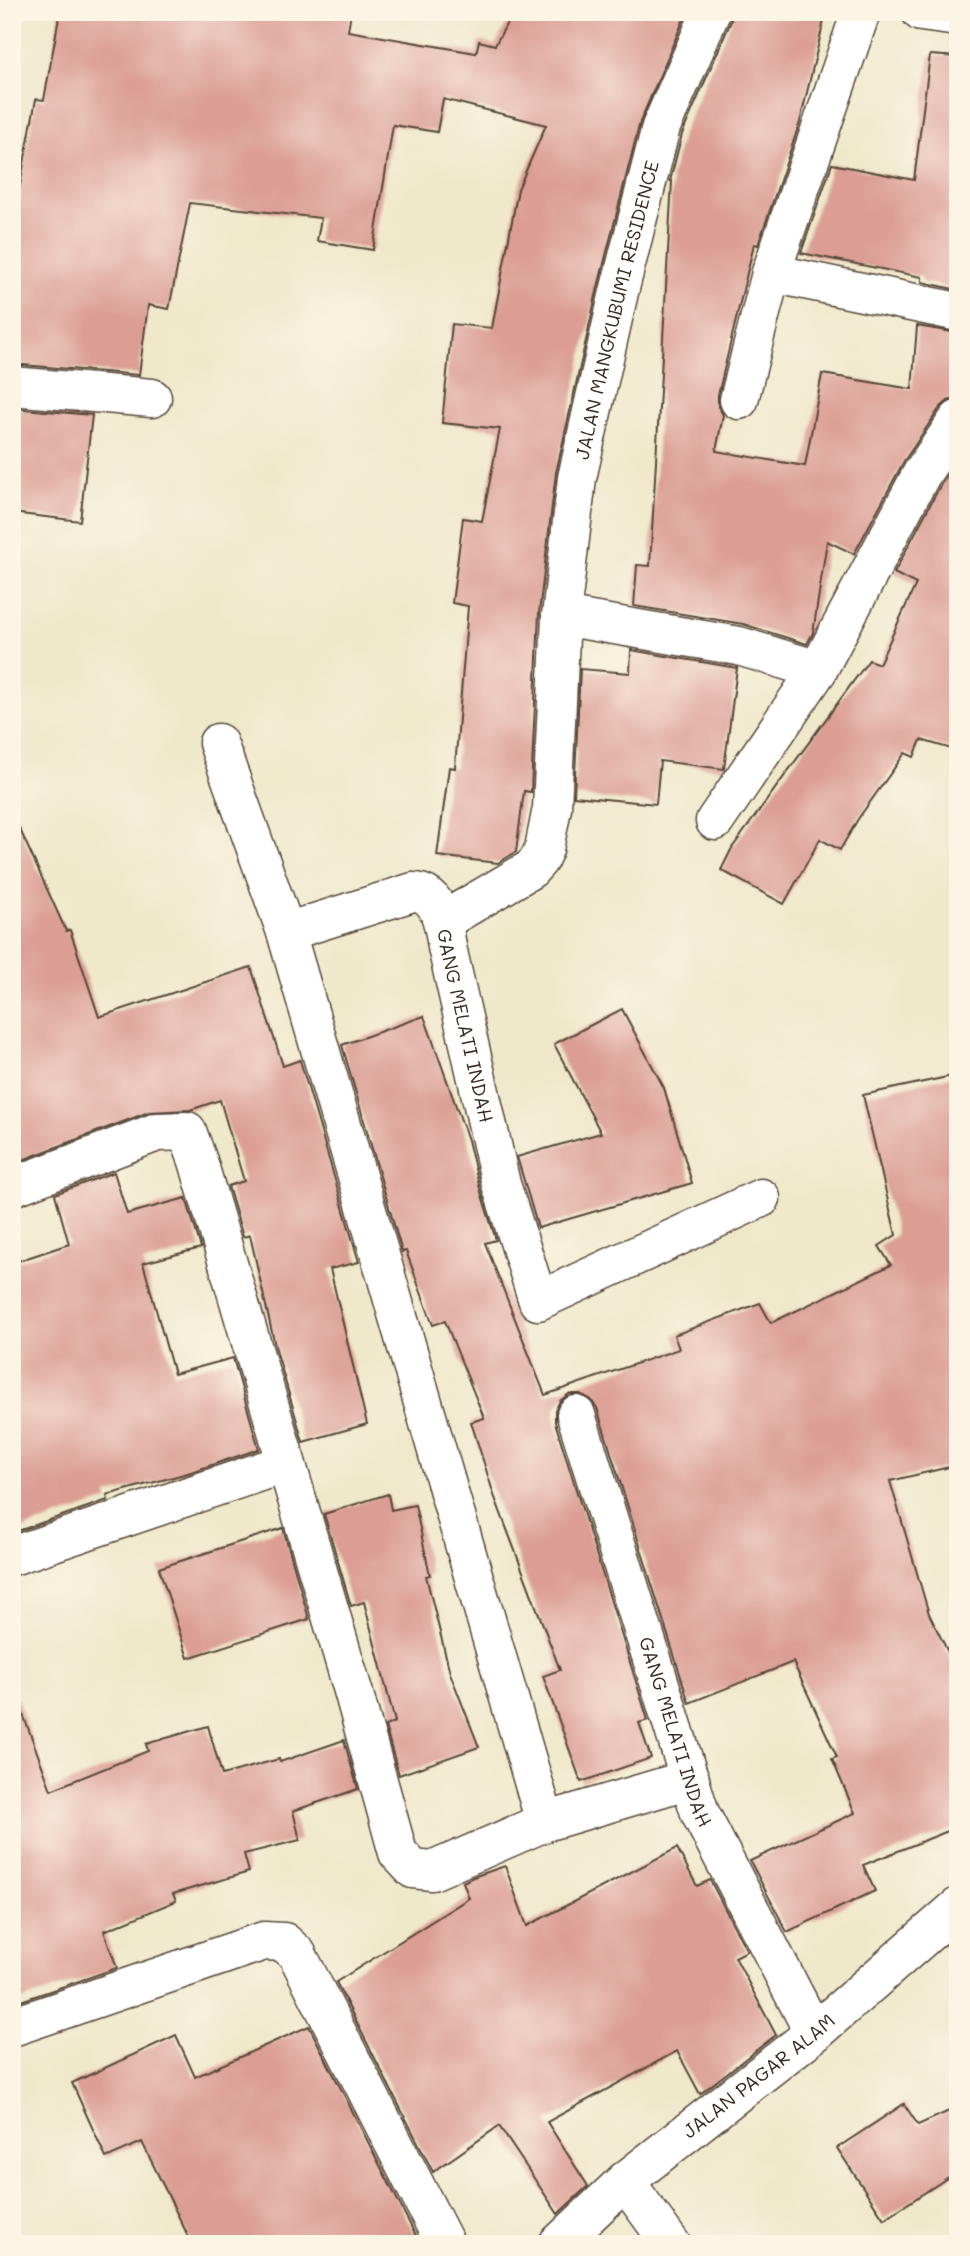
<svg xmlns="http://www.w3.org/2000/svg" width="970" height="2256" font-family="Mali,sans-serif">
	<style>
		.building { fill: #dc9e94 }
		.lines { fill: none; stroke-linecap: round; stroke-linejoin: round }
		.minor-casing { stroke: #564638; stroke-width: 41 }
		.minor { stroke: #fff; stroke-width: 38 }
		.labels { text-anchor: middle; stroke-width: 7; stroke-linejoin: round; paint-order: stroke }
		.street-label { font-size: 19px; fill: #3b2a1e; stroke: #fcf5e5 }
	</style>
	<rect width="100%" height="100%" fill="#fcf5e5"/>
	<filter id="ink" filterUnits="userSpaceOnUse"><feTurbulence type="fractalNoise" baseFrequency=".0143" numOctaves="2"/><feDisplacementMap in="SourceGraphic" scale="14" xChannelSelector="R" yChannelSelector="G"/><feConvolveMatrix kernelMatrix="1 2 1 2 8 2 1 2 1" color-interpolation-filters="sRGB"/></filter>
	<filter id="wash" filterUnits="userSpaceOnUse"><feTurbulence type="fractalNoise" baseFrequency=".00686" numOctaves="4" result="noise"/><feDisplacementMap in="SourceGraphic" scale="28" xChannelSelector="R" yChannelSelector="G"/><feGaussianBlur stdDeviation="1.57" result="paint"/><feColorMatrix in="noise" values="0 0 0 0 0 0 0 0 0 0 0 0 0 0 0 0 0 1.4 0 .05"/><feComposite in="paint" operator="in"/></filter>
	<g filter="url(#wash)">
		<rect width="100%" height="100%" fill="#efe8cb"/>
		<g id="blocks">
			<!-- building -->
			<g class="building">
				<polygon points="60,12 351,12 348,31 476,53 479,41 495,45 513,12 687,12 640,122 598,287 556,473 539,613 531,792 524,791 516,852 498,863 437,856 449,767 455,768 468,606 452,603 463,518 482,521 500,429 442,423 452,324 492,328 518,189 546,125 443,99 437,132 393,125 373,250 317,241 321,218 190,203 169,309 148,305 139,375 12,364 12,228 36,99 44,100"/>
				<polygon points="732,12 826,12 800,122 758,245 754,244 718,395 718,405 723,415 716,451 805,466 822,374 912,389 917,326 958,333 958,398 948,401 940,408 904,461 854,554 827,541 813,633 807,644 743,624 634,606 637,565 650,566 672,181 670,181 682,134 731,21"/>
				<polygon points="930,55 958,57 958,290 922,282 922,277 801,253 832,164 914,180"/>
				<polygon points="12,408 92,415 80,521 12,513"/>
				<polygon points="958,459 958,751 921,740 914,757 905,753 858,819 840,850 820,839 784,904 721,870 732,848 869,660 879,664 916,584 894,573 941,484"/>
				<polygon points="631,650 737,668 724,769 660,761 656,804 574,796 580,669 630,673"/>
				<polygon points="12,812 66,931 70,930 99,1017 251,967 283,1066 300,1060 359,1262 330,1269 367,1424 303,1442 275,1346 250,1235 243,1237 228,1186 244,1181 220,1100 190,1110 149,1112 12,1164"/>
				<polygon points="622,1009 664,1088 692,1183 538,1228 517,1157 601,1133 554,1044"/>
				<polygon points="424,1016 468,1140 480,1189 496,1240 485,1243 545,1395 679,1349 674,1335 760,1303 771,1323 891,1265 879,1246 896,1235 863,1095 952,1076 958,1101 958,1465 890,1481 929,1614 958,1672 958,1827 863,1865 875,1891 787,1932 750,1861 855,1813 832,1759 837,1757 793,1662 689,1703 597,1408 590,1399 580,1394 569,1394 560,1401 555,1411 555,1422 648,1720 639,1723 651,1758 581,1782 543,1676 560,1670 494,1495 471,1422 484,1418 445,1321 433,1325 406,1251 402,1252 342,1045"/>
				<polygon points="114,1172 127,1214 186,1198 201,1248 143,1263 174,1374 233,1358 259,1449 188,1473 107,1495 108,1500 12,1533 12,1263 69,1244 55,1194"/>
				<polygon points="388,1494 391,1510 415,1505 430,1575 426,1576 450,1673 479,1747 399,1775 385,1726 395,1722 364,1602 351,1606 324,1514"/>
				<polygon points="283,1528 309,1619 188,1658 159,1568"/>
				<polygon points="12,1698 17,1698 51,1790 148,1751 146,1744 208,1726 222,1775 279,1759 280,1762 344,1740 358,1789 293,1811 300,1840 244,1854 249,1872 173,1894 176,1901 104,1931 117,1968 12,2004"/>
				<polygon points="677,1848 697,1886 710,1880 747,1951 735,1957 776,2035 700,2094 677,2051 547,2122 588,2186 558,2214 499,2126 433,2172 336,1982 469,1898 463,1882 473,1877 505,1866 527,1926"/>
				<polygon points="309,2026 420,2244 192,2244 142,2142 106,2158 72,2083 176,2035 195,2077"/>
				<polygon points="904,2104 918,2125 958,2107 958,2171 884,2219 837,2148"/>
			</g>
		</g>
	</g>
	<g filter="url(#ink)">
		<use href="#blocks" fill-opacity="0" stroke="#564638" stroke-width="2"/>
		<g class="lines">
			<!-- minor casing -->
			<g class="minor-casing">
				<g id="minor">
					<polyline points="921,12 958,17"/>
					<polyline points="771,273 958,312"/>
					<polyline points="12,386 152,398"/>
					<polyline points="739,400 771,273 861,12"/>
					<polyline points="561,616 739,646 818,670"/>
					<polyline points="218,743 286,932 545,1822"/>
					<polyline points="715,821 818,670 922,473 958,420"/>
					<path id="s1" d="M443,921L531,869L539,860L544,849L552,808L561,616L577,478L619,292L661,127L711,12"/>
					<path id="s2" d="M286,932L413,892C440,892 444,926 447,947L501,1184L538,1301L761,1198"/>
					<polyline points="12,1187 157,1132 187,1131 198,1161 354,1694 398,1853 413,1869 432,1871 545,1822 690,1779"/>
					<path id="s3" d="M576,1415L700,1813L814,2033"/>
					<polyline points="12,1556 286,1463"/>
					<polyline points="12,2027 264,1941 284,1942 297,1954 445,2244"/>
					<polyline points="625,2181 671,2244"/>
					<path id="s4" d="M558,2244L625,2181L814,2033L958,1907"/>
				</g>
			</g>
			<!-- minor -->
			<use href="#minor" class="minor"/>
		</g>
	</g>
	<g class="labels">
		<!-- street labels -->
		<g class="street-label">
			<text dy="7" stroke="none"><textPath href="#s1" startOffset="672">JALAN MANGKUBUMI RESIDENCE</textPath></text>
			<text dy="7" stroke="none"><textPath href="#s2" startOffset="285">GANG MELATI INDAH</textPath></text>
			<text dy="7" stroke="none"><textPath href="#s3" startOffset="332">GANG MELATI INDAH</textPath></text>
			<text dy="7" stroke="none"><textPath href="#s4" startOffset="262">JALAN PAGAR ALAM</textPath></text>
		</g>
	</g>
	<!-- margin -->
	<rect width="970" height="2256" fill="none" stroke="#fcf5e5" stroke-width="42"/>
</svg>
